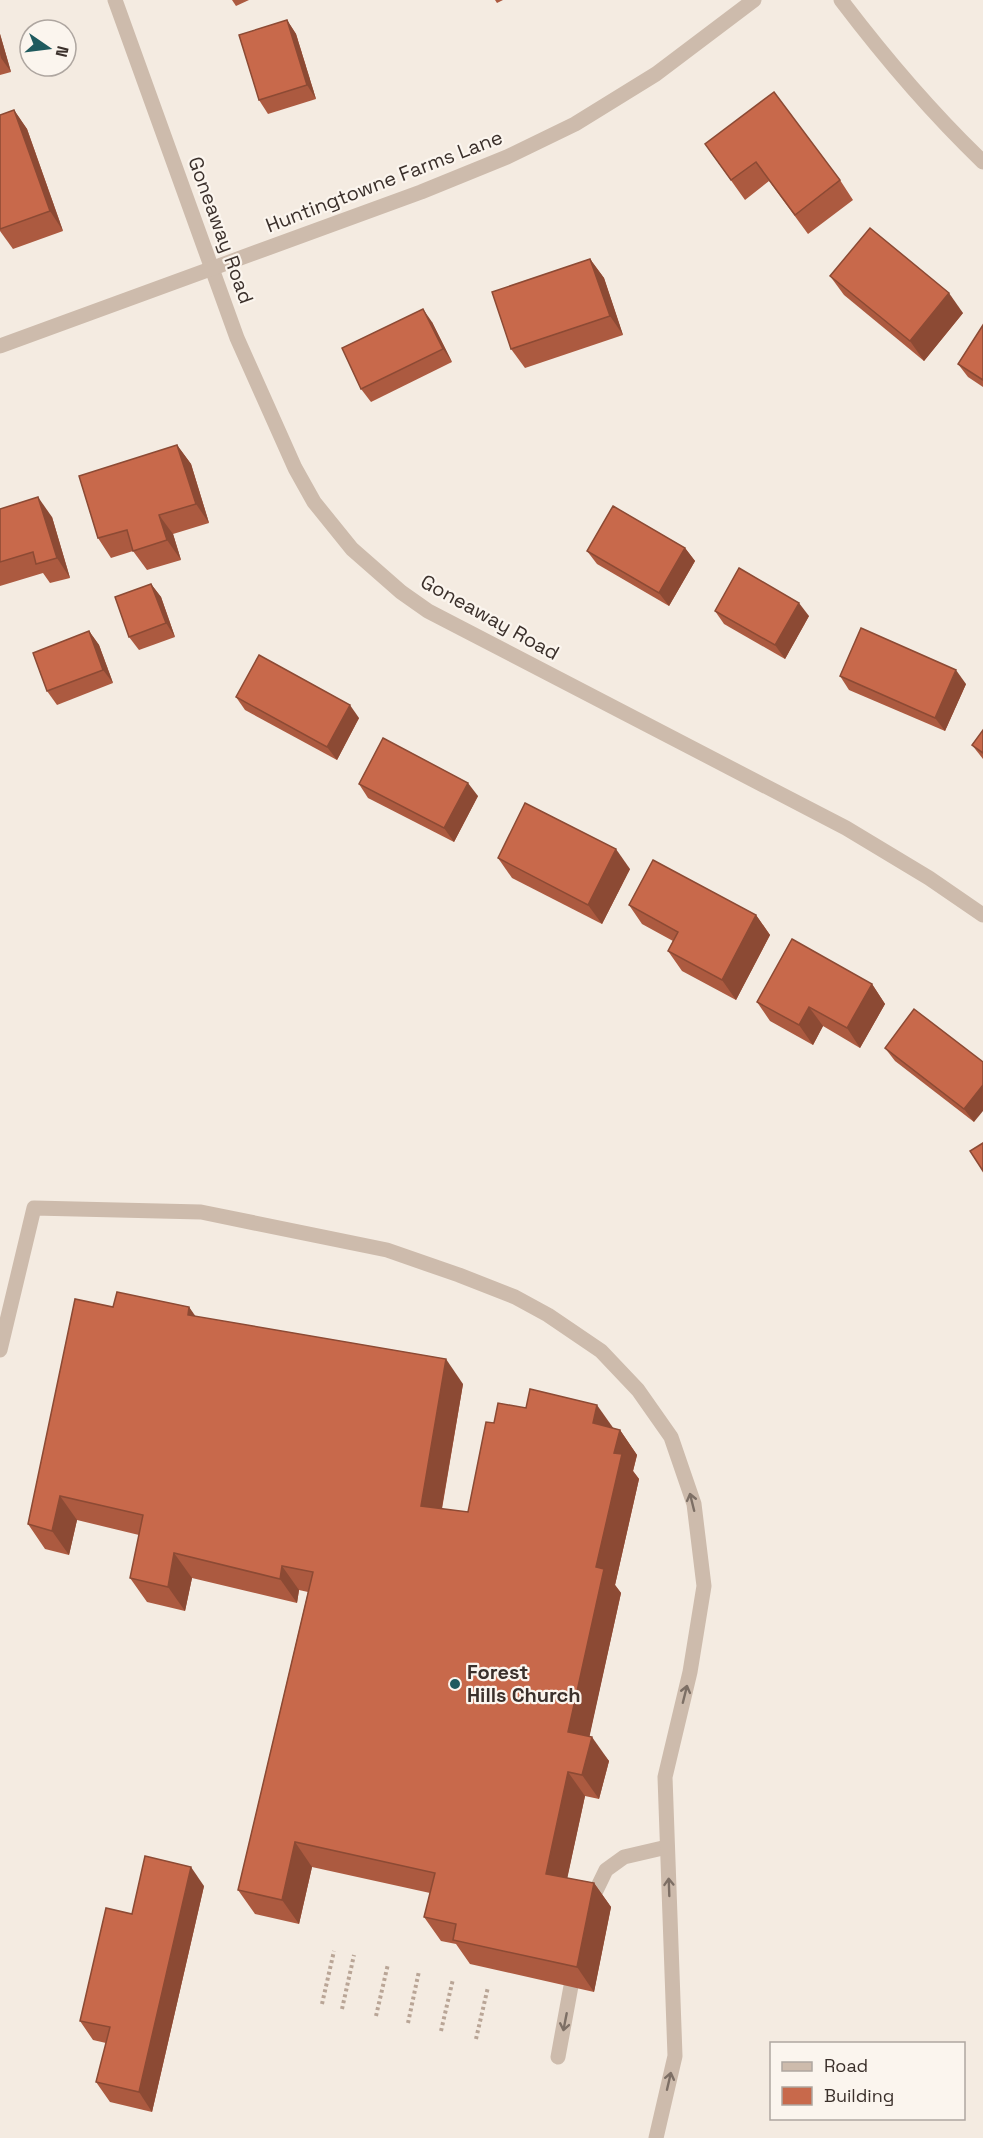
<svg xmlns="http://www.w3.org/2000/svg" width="983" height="2138" font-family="'Space Grotesk',sans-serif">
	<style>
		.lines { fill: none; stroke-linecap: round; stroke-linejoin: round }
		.path { stroke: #b9a596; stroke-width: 4; stroke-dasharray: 3 3; stroke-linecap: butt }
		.service { stroke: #cdbbac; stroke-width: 15 }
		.minor { stroke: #cdbbac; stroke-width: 15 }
		.wall { fill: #ac5a40 }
		.shaded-wall { fill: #8c4a34 }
		.building { fill: #c8694b; stroke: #8c4a34; stroke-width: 1.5 }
		.oneway { stroke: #7d6f65 }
		.poi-dot { fill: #1f5a5e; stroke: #fbf5ee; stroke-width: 2 }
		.labels { text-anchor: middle; stroke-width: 4.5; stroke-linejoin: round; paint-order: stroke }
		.street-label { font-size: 20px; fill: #3b302b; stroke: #fbf5ee }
		.poi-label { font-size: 20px; font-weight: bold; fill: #3b302b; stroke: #fbf5ee; text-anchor: start }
	</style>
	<rect width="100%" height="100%" fill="#f4ebe1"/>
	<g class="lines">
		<!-- path -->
		<g class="path">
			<polyline points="322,2004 334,1951"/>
			<polyline points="342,2009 354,1955"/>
			<polyline points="376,2016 388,1964"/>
			<polyline points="408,2023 419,1971"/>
			<polyline points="441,2031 453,1979"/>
			<polyline points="476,2039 488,1987"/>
		</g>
		<!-- service -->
		<g class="service">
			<polyline points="590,1903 606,1870 624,1857 667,1847"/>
			<polyline points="558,2057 571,1986"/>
		</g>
		<!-- minor -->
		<g class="minor">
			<polyline points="115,0 237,338 295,468 314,502 352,549 401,592 428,611 846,828 929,878 983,915"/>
			<path d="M841,0C885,58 931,112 983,162"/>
			<polyline points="0,346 421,192 507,157 575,124 656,74 754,0"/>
			<polyline points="0,1350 34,1208 201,1212 387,1250 459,1275 515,1297 548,1315 601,1351 638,1390 671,1437 694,1504 704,1586 690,1672 665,1777 675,2056 656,2138"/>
		</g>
	</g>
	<!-- wall -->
	<g class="wall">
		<polygon points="232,0 249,0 236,6"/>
		<polygon points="495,0 503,0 497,3"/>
		<polygon points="287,20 296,34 316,99 268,114 259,100"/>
		<polygon points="0,34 11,72 0,75"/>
		<polygon points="14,110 27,129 63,231 13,249 0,231 0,115"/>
		<polygon points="705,144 840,180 853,200 808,234 769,181 745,200"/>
		<polygon points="590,259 604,278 623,335 525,368 511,349"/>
		<polygon points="830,276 963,313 924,361 844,295"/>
		<polygon points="432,322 452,362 371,402 361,389"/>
		<polygon points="983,325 983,387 968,377 958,364"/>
		<polygon points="177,445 191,464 209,523 173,534 181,560 147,570 133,551 111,558 98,538"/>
		<polygon points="0,509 52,517 70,578 50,583 43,573 0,586"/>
		<polygon points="685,548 695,561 669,606 597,564 587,551"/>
		<polygon points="151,584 161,597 175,637 139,650 129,637"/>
		<polygon points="715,611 809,616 785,659 724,624"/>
		<polygon points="89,631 99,645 113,683 57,705 47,691"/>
		<polygon points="840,676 966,684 945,731 849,690"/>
		<polygon points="236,697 359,718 337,760 245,710"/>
		<polygon points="983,730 983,759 972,745"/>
		<polygon points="359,784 478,796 454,842 368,798"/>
		<polygon points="498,858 630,869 602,924 512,878"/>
		<polygon points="629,905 756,915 770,935 736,1000 682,971 668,951 673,941 642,924"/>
		<polygon points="872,984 885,1004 860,1048 823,1026 813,1045 770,1021 757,1002"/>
		<polygon points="885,1048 983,1062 974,1122 895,1061"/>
		<polygon points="113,1307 189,1307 195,1317 463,1384 442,1509 468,1512 494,1423 614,1429 620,1430 637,1455 633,1471 639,1479 615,1585 621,1593 589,1737 609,1761 599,1799 585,1796 567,1878 594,1883 611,1907 594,1992 470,1964 456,1944 441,1941 424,1917 430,1893 312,1867 299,1924 255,1914 238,1890 308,1592 299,1590 297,1603 192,1578 185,1611 147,1602 130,1578 139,1535 77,1520 69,1555 45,1549 28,1524"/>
		<polygon points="204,1886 152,2112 110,2102 96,2082 106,2043 93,2040 80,2021 132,1914"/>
	</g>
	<!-- shaded-wall -->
	<g class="shaded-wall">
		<polygon points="287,20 296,34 316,99 307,85"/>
		<polygon points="0,34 11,72 1,58 0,54"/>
		<polygon points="14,110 27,129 63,231 50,211"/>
		<polygon points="590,259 604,278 623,335 610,316"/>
		<polygon points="949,293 963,313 924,361 910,341"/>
		<polygon points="423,309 432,322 452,362 443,349"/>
		<polygon points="177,445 191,464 209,523 196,504"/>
		<polygon points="38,497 52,517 70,578 57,558"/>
		<polygon points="159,515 173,534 181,560 167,540"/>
		<polygon points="685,548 695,561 669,606 659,593"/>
		<polygon points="151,584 161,597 175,637 166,623"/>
		<polygon points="799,603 809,616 785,659 775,645"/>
		<polygon points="89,631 99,645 113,683 103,670"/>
		<polygon points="956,670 966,684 945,731 935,718"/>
		<polygon points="350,705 359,718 337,760 327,747"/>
		<polygon points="468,783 478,796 454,842 444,828"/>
		<polygon points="616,849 630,869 602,924 588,905"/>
		<polygon points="756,915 770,935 736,1000 722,980"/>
		<polygon points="872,984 885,1004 860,1048 847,1028"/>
		<polygon points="809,1007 823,1026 813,1045 799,1025"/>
		<polygon points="983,1085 983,1111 974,1122 964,1109"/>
		<polygon points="189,1307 206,1331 188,1315"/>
		<polygon points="446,1359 463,1384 438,1530 421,1506"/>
		<polygon points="597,1405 614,1429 593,1423"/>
		<polygon points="620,1430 637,1455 633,1471 639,1479 615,1585 621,1593 585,1757 568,1732 596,1567 614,1453"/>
		<polygon points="60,1496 77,1520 69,1555 52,1531"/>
		<polygon points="174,1553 192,1578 185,1611 168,1587"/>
		<polygon points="282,1566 299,1590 297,1603 280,1579"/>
		<polygon points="592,1737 609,1761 599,1799 582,1775"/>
		<polygon points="568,1772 585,1796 563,1898 546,1874"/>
		<polygon points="295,1842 312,1867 299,1924 282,1900"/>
		<polygon points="191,1867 204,1886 152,2112 139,2092"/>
		<polygon points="594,1883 611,1907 594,1992 577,1967"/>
	</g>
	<!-- building -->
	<g class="building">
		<polygon points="287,20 307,85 259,100 239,35"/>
		<polygon points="774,92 840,180 795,215 756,162 731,180 705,144"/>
		<polygon points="14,110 50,211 0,229 0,115"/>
		<polygon points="870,228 949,293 910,341 830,276"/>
		<polygon points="590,259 610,316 511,349 492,292"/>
		<polygon points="423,309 443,349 361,389 342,348"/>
		<polygon points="983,325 983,380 958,364"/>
		<polygon points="177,445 196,504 159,515 167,540 133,551 127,530 98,538 79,476"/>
		<polygon points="38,497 57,558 36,564 33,552 0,562 0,509"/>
		<polygon points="613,506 685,548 659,593 587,551"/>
		<polygon points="739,568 799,603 775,645 715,611"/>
		<polygon points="151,584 166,623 129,637 115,597"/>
		<polygon points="861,628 956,670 935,718 840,676"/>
		<polygon points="89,631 103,670 47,691 33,653"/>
		<polygon points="259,655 350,705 327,747 236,697"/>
		<polygon points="983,730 983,753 972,745"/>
		<polygon points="383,738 468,783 444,828 359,784"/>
		<polygon points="525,803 616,849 588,905 498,858"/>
		<polygon points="653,860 756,915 722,980 668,951 678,932 629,905"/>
		<polygon points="792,939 872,984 847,1028 809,1007 799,1025 757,1002"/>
		<polygon points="914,1009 983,1062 983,1085 964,1109 885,1048"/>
		<polygon points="983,1143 983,1171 970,1151"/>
		<polygon points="117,1292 189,1307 188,1315 446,1359 421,1506 468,1512 486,1422 494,1423 498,1403 526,1408 530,1389 597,1405 593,1423 620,1430 614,1453 622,1454 596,1567 604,1569 568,1732 592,1737 582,1775 568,1772 546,1874 594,1883 577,1967 453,1940 456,1924 424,1917 435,1873 295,1842 282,1900 238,1890 313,1572 282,1566 280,1579 174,1553 168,1587 130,1578 143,1515 60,1496 52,1531 28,1524 75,1299 113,1307"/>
		<polygon points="145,1856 191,1867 139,2092 96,2082 110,2027 80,2021 106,1908 132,1914"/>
	</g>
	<!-- one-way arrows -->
	<defs><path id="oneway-shaft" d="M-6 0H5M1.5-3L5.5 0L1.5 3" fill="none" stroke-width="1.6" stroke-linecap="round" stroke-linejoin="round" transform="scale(1.5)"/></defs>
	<g class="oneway">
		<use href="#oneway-shaft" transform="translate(692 1502) rotate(-104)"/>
		<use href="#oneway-shaft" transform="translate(685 1694) rotate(-76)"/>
		<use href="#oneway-shaft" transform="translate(669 1887) rotate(-92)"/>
		<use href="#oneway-shaft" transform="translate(565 2022) rotate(101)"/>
		<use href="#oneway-shaft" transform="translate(669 2081) rotate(-77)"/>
	</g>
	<!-- markers -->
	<circle class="poi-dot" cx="455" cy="1684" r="6"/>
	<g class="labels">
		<!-- street labels -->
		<g class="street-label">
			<text transform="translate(384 181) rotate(-21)" y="7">Huntingtowne Farms Lane</text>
			<text transform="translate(221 230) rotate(70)" y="7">Goneaway Road</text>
			<text transform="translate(490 617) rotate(29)" y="7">Goneaway Road</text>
		</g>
		<!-- poi labels -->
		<g class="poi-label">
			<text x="467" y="1679">Forest<tspan x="467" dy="23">Hills Church</tspan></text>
		</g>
	</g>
	<!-- legend -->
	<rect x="770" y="2042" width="195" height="78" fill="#fbf5ee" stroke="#aea6a0" stroke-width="1.5"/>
	<rect x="782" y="2062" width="30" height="9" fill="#cdbbac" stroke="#aea6a0" stroke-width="1.5"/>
	<text x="824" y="2072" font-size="18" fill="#3b302b">Road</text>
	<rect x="782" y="2087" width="30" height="18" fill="#c8694b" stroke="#aea6a0" stroke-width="1.5"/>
	<text x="824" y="2102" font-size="18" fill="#3b302b">Building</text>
	<!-- north arrow -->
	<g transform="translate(48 48) rotate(104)"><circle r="28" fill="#fbf5ee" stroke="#aea6a0" stroke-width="1.5"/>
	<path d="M0-4.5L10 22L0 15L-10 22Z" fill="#1f5a5e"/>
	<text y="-9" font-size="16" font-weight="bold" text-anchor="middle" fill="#3b302b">N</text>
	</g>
</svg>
